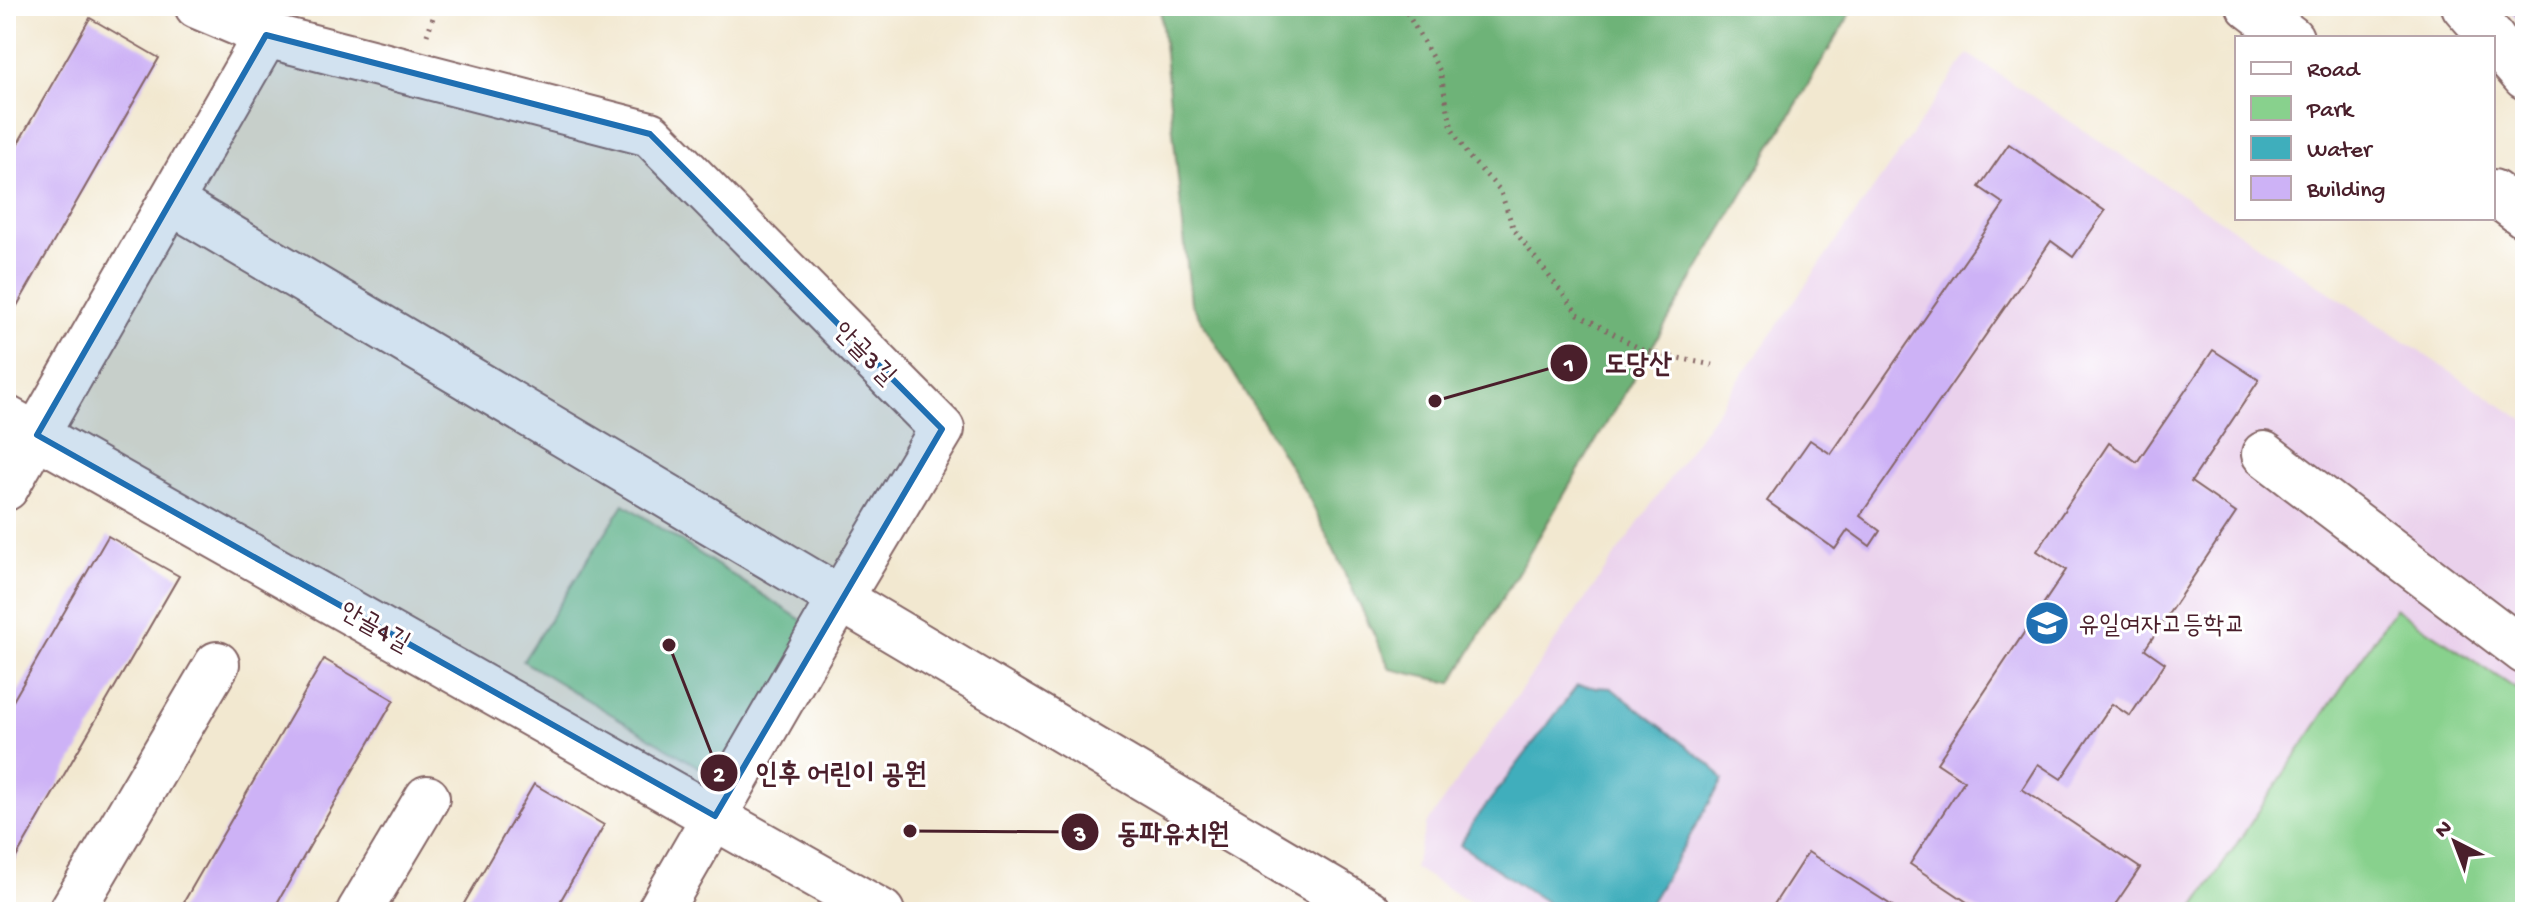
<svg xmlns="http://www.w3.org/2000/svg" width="2531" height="918" font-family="'Gochi Hand','Poor Story',sans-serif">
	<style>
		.built { fill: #ead1ec }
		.green { fill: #88d18d; stroke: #69785c; stroke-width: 2 }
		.forest { fill: #6eb378; stroke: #5c6952; stroke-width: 2 }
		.water { fill: #3faebc; stroke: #446674; stroke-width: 2 }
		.building { fill: #cdb2f6 }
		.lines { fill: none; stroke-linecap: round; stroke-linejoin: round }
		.minor-casing { stroke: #856565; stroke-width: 48 }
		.path { stroke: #856565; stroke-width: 5; stroke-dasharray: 2 6; stroke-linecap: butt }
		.minor { stroke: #fff; stroke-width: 44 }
		.marked { fill: #1f6fb2; fill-opacity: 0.2; stroke: #1f6fb2; stroke-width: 6; stroke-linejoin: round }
		.labels { text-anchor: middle; stroke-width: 6; stroke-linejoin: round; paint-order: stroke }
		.street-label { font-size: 26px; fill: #4a1f2b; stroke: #fff }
		.poi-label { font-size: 26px; fill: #4a1f2b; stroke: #fff; text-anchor: start }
		.leader { fill: none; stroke: #4a1f2b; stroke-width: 3 }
		.callout-dot { fill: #4a1f2b; stroke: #fff; stroke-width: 3 }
		.mark-label { font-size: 24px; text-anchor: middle; font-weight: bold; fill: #fff }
		.callout-label { font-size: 28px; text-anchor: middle; font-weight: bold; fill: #4a1f2b; stroke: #fff; stroke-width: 6; stroke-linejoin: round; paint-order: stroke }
	</style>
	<rect width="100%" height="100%" fill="#fff"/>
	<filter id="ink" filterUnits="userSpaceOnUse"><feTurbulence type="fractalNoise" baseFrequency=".0125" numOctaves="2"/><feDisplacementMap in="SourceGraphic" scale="16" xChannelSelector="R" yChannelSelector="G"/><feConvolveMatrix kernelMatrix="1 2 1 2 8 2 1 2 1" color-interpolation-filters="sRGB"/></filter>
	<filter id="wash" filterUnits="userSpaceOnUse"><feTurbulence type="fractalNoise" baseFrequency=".006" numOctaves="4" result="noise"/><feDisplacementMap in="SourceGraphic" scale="32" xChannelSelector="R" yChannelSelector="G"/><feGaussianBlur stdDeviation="1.8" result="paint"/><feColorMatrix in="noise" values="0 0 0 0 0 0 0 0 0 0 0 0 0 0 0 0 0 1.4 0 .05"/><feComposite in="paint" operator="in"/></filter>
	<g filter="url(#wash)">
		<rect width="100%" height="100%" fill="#f2e8d0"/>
		<!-- built -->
		<polygon class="built" points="1968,54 2525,421 2525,912 1486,912 1414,868 1426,825"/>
		<!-- green -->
		<g class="green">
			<polygon points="624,504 815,629 717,778 523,661"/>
			<polygon points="2395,608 2525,695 2525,912 2191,912"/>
		</g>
		<!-- forest -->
		<polygon class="forest" points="1160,6 1855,6 1452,683 1390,669 1310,500 1191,303"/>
		<!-- water -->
		<polygon class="water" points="1577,686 1611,688 1712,766 1723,780 1645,912 1561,912 1460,845 1472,824"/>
		<g id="blocks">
			<!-- building -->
			<g class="building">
				<polygon points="2505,6 2525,6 2525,29"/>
				<polygon points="90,18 159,58 6,325 6,164"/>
				<polygon points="2009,144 2105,211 2073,257 2051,241 1860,516 1880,531 1870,546 1848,530 1835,549 1767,501 1810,440 1831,454 2004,204 1979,187"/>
				<polygon points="2213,350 2259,380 2191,482 2236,513 2145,649 2165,663 2130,716 2112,704 2061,779 2038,764 2022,789 2140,868 2110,912 1982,912 1910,864 1964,781 1937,763 2066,570 2037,551 2109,443 2137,462"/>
				<polygon points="108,536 179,576 6,875 6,713"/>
				<polygon points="324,659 394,700 351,774 272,912 178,912"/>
				<polygon points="534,784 604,825 554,912 459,912"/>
				<polygon points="1808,852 1902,912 1769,912"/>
			</g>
		</g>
	</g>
	<g filter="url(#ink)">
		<use href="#blocks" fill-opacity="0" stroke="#856565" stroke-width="2"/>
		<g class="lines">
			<!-- minor casing -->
			<g class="minor-casing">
				<g id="minor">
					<polyline points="197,6 266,35 650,134 942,429 840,599 659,912"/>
					<polyline points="2249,6 2291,38"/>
					<polyline points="2464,6 2492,38"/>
					<polyline points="2493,40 2525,77"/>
					<polyline points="2493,192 2525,216"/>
					<polyline points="171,202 1369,912"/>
					<polyline points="6,418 882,912"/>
					<polyline points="2264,454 2525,652"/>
					<polyline points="6,488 266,35"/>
					<polyline points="71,912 217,664"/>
					<polyline points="359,912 427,798"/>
				</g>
			</g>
			<!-- path -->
			<g class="path">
				<polyline points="1403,6 1440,71 1452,129 1468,156 1500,190 1514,230 1578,314 1644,351 1712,365"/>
				<polyline points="427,35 437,6"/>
			</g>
			<!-- minor -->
			<use href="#minor" class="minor"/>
		</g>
	</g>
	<!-- marked area -->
	<path class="marked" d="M266,35L650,134L942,429L715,816L37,435Z"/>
	<!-- icons -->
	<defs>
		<g id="school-disc" transform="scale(2.3)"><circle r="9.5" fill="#1f6fb2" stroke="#fff"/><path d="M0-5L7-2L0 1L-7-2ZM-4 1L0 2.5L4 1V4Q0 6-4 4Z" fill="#fff"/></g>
	</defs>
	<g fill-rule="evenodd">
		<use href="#school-disc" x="2047" y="623"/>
	</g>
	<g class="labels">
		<!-- street labels -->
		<g class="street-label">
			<text transform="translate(866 352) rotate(45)" y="9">안골3길</text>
			<text transform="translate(376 625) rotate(29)" y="9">안골4길</text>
		</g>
		<!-- poi labels -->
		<g class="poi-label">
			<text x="2078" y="632">유일여자고등학교</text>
		</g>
	</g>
	<!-- callouts -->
	<path class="leader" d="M1435 401L1569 363M669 645L719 773M910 831L1080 832"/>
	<g class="callout-dot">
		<circle cx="1435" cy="401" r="8"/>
		<circle cx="669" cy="645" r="8"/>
		<circle cx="910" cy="831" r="8"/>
		<circle cx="1569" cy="363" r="20"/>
		<circle cx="719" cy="773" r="20"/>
		<circle cx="1080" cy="832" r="20"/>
	</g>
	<g class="mark-label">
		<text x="1569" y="371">1</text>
		<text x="719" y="781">2</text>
		<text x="1080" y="841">3</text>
	</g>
	<g class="callout-label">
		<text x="1638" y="372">도당산</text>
		<text x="841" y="782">인후 어린이 공원</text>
		<text x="1173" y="842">동파유치원</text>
	</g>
	<!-- margin -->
	<rect width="2531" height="918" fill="none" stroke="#fff" stroke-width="32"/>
	<!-- legend -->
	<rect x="2235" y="36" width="260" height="184" fill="#ffffff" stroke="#b7a5aa" stroke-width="2"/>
	<rect x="2251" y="62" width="40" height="12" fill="#ffffff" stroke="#b7a5aa" stroke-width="2"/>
	<text x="2307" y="76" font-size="24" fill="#4a1f2b">Road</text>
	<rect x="2251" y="96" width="40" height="24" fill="#88d18d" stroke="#b7a5aa" stroke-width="2"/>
	<text x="2307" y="116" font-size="24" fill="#4a1f2b">Park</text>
	<rect x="2251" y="136" width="40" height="24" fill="#3faebc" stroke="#b7a5aa" stroke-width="2"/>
	<text x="2307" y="156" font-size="24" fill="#4a1f2b">Water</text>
	<rect x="2251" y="176" width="40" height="24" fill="#cdb2f6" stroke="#b7a5aa" stroke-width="2"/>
	<text x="2307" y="196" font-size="24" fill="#4a1f2b">Building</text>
	<!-- north arrow -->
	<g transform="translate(2455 842) rotate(318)" stroke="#ffffff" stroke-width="6" paint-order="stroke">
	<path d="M0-6L14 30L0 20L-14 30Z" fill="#4a1f2b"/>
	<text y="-12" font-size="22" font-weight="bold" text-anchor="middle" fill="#4a1f2b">N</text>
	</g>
</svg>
